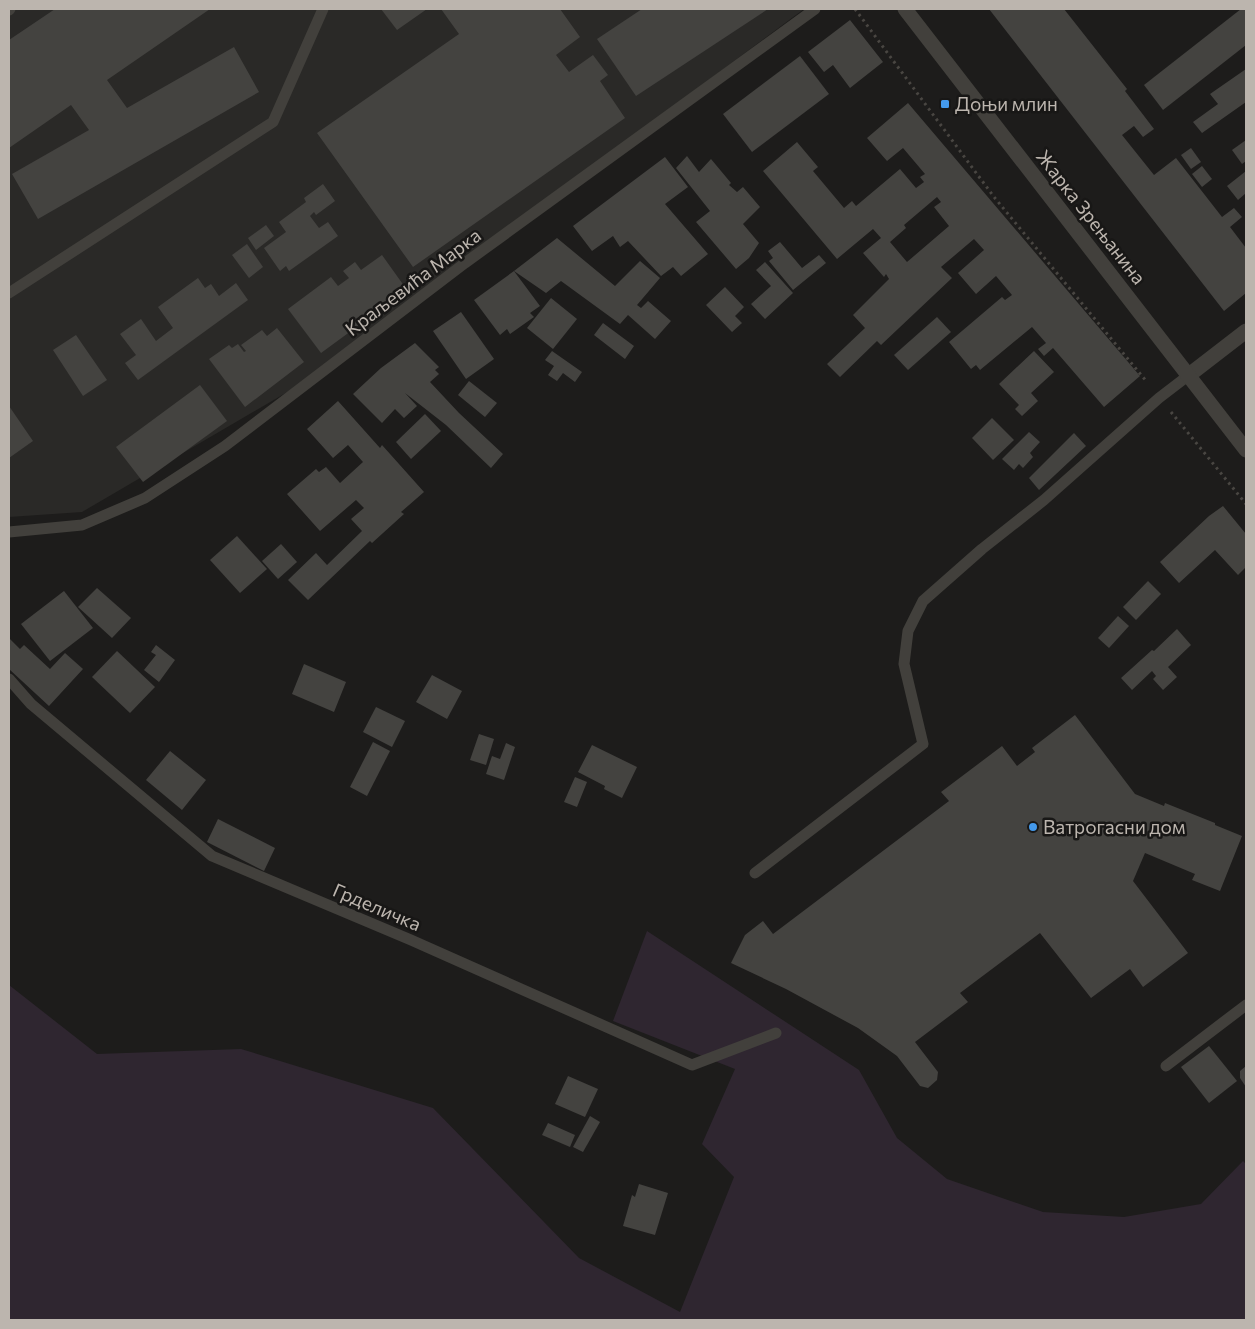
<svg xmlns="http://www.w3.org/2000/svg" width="1255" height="1329" font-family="Commissioner,sans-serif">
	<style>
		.built { fill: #2a2927 }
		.green { fill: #2f2630 }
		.building { fill: #444340; fill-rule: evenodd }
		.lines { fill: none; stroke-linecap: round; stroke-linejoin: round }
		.path { stroke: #494642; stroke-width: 3; stroke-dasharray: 2.5 4; stroke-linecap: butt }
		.service { stroke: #42403c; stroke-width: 11 }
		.minor { stroke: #42403c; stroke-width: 15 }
		.tertiary { stroke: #42403c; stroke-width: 15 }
		.poi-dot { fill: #4499eb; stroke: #181716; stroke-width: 2 }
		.labels { text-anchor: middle; stroke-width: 5; stroke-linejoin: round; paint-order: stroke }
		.poi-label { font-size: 19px; fill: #bcb5ae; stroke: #181716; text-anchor: start }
		.street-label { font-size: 19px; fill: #bcb5ae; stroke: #181716 }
	</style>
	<rect width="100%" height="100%" fill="#1d1c1b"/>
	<!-- built -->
	<polygon class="built" points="9,9 804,9 296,387 82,512 9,517"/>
	<!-- green -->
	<polygon class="green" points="647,931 859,1070 897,1138 947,1179 1043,1212 1124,1217 1201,1204 1243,1161 1246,1164 1246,1320 9,1320 9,985 97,1054 241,1049 433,1108 579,1258 680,1312 734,1177 702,1144 735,1069 613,1021"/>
	<!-- building -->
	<g class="building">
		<polygon points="55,9 210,9 107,80 127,108 234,47 259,92 38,219 12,174 89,130 71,105 9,148 9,40"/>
		<polygon points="381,9 427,9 397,30"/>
		<polygon points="441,9 560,9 580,37 556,55 569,72 593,55 608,75 600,81 625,118 413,267 317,133 459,34"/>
		<polygon points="642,9 768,9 636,96 597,39"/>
		<polygon points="989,9 1064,9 1127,89 1125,91 1154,129 1143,137 1134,126 1122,135 1154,175 1176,158 1222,217 1234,208 1242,217 1230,227 1246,248 1246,293 1224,311"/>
		<polygon points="1241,9 1246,9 1246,45 1163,110 1144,85"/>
		<polygon points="850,20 883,62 850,88 833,65 824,72 808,52"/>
		<polygon points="800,56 829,94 752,152 723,114"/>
		<polygon points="1246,69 1246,102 1202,133 1193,122 1218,104 1210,94"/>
		<path d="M908,103L1140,376L1104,407L1053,348L1044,356L1038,349L1046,343L1032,327L980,370L976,365L971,369L949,342L1002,297L1005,300L1012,295L996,276L976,294L958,273L984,250L974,239L941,267L952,278L881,345L877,341L840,377L827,364L865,328L853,315L889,279L886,274L884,277L863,253L881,238L873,229L837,259L763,171L797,142L818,167L813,171L844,208L852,201L856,206L900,169L916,188L924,182L920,177L925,174L903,148L887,161L867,138ZM937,197L941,202L934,207L949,226L907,262L890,242L906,228L904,225Z"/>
		<polygon points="1246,140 1246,161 1242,164 1232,150"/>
		<polygon points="1191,148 1201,162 1191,169 1181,155"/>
		<polygon points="687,156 699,172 711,159 731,183 729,185 737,192 743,187 760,207 743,224 759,243 749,258 736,269 696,222 710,211 676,168"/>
		<polygon points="665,157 688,187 665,204 708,254 681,276 673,267 661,276 628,241 620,247 613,236 592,251 573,226"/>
		<polygon points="1202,166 1212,179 1202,187 1192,174"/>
		<polygon points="1246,171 1246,193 1238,200 1227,186"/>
		<polygon points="323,184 335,201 316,215 314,212 310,216 319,228 328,222 338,236 289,271 286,266 280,271 264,248 286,232 279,222 306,202 304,198"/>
		<polygon points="266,225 274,236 256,250 248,238"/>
		<polygon points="557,238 615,286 640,261 660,278 637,305 641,308 648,301 671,321 655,339 628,315 620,324 561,281 546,293 514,271"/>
		<polygon points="780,242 802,268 819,255 826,263 793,290 769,261 773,258 768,251"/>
		<polygon points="247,244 263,267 249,278 232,255"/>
		<polygon points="382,255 407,290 321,353 288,309 331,277 338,286 349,278 343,271 355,262 361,270"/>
		<polygon points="765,262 793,293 765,319 751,304 771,286 756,270"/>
		<polygon points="514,271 540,306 530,313 534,317 510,334 507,329 500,335 474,300"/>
		<polygon points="198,278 205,288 211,284 219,296 236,283 248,300 138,380 125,363 136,355 120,334 141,319 156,341 173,328 158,307"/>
		<polygon points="725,287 744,307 735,316 742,323 732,332 706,305"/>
		<polygon points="551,298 577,319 553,349 527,328"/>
		<polygon points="461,312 494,359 466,379 433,331"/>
		<polygon points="937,317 951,332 908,370 894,355"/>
		<polygon points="603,323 634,346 625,359 594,335"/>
		<polygon points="277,328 304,362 245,407 209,359 229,345 232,348 238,344 244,352 246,351 241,345 262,330 267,336"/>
		<polygon points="76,335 107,380 83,396 53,350"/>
		<polygon points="415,343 439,367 435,370 439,374 430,382 459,413 503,454 491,468 446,425 405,393 417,406 404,418 395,409 382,423 353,394 381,368"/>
		<polygon points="552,351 582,372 575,382 563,373 557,381 548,375 554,366 545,360"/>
		<polygon points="1034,351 1054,372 1031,393 1038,401 1022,416 1015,409 1019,405 999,384"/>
		<polygon points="469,381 497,403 485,417 458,395"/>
		<polygon points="200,385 227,421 143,482 116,447"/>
		<polygon points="338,401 380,448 382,445 424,492 401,512 404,514 372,543 370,541 308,600 288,580 316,553 327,565 362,531 351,519 364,508 356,500 320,531 287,494 316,469 319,472 326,467 340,483 363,462 348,445 333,458 307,429"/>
		<polygon points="9,406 33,441 9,458"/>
		<polygon points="425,414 441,431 411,459 396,442"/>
		<polygon points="992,418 1014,440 993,460 972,438"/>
		<polygon points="1029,432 1040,442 1030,453 1033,457 1023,468 1019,464 1014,470 1002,459"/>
		<polygon points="1074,433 1086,446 1039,490 1029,478"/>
		<polygon points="1223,506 1246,534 1246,567 1238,575 1215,550 1179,583 1160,562 1209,516"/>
		<polygon points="237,536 267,569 240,593 210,560"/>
		<polygon points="281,544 297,562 278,579 262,561"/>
		<polygon points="1148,581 1161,594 1136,620 1123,607"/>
		<polygon points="97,588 131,618 112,638 78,607"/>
		<polygon points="64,591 93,628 50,661 21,624"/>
		<polygon points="1118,616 1129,626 1109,648 1098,638"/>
		<polygon points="1177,629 1191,645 1168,667 1177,677 1163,690 1153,679 1156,676 1152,671 1132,690 1121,678 1152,650 1154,651"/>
		<polygon points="9,638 20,649 24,645 50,669 65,653 83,669 49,706 9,669"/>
		<polygon points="156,645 175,660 159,682 144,670 156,655 151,652"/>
		<polygon points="117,651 155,687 130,713 92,677"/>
		<polygon points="304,664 346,682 334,712 292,694"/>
		<polygon points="432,675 462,691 447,719 416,702"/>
		<polygon points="376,707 405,721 392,747 363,732"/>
		<polygon points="1075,715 1135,794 1164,806 1165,803 1215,823 1215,825 1242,836 1220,891 1192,880 1195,874 1145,853 1133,881 1188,953 1143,987 1130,969 1091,998 1040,933 960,993 968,1002 915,1042 938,1072 937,1080 928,1088 920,1086 897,1056 858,1028 786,989 731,963 745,935 763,921 773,934 949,801 941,792 1002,746 1017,766 1035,752 1032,748"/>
		<polygon points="479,734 494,739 486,765 470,760"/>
		<polygon points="373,742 390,751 367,796 350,787"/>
		<polygon points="506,743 515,747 504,780 486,774 492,756 500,759"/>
		<polygon points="592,745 637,767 622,798 604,789 605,786 578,772"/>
		<polygon points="170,751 206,780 182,810 146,780"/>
		<polygon points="575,777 587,782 577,807 564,802"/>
		<polygon points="218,819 275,848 264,871 207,842"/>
		<polygon points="1209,1046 1237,1081 1209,1103 1181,1067"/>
		<polygon points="1246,1066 1246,1087 1240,1078 1240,1071"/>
		<polygon points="568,1076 598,1089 585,1117 555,1104"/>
		<polygon points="590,1116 600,1122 583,1152 573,1147"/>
		<polygon points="548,1123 575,1135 570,1147 542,1135"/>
		<polygon points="639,1184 668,1193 655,1235 623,1226 632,1195 635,1197"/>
	</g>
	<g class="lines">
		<!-- path -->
		<g class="path">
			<polyline points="855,9 994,197 1147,382"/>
			<polyline points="1171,412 1246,504"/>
		</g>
		<!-- service -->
		<g class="service">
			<polyline points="9,10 10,9"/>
			<polyline points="9,293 273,122 323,9"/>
			<polyline points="9,532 82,525 145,498 225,446 465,263 815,9"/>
			<polyline points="9,679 31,704 212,856 411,940 692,1065 776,1033"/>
			<polyline points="755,873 923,744 904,664 908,631 923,601 982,549 1044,500 1159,398 1189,375"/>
			<polyline points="1166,1066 1246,1005"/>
		</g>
		<!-- minor -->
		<polyline class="minor" points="1189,375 1246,331"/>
		<!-- tertiary -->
		<polyline class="tertiary" points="905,9 1246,450"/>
	</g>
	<!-- markers -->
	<g class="poi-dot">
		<rect x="940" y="99" width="10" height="10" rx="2.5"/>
		<circle cx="1033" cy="827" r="5"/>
	</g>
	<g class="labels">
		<!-- poi labels -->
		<g class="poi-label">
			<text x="955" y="111">Доњи млин</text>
			<text x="1043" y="834">Ватрогасни дом</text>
		</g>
		<!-- street labels -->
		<g class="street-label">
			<text transform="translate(1091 217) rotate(52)" y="7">Жарка Зрењанина</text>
			<text transform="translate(413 282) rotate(-37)" y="7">Краљевића Марка</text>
			<text transform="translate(377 907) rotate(23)" y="7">Грделичка</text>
		</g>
	</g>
	<!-- border -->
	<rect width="1255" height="1329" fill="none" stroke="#bcb5ae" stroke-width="20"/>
</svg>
